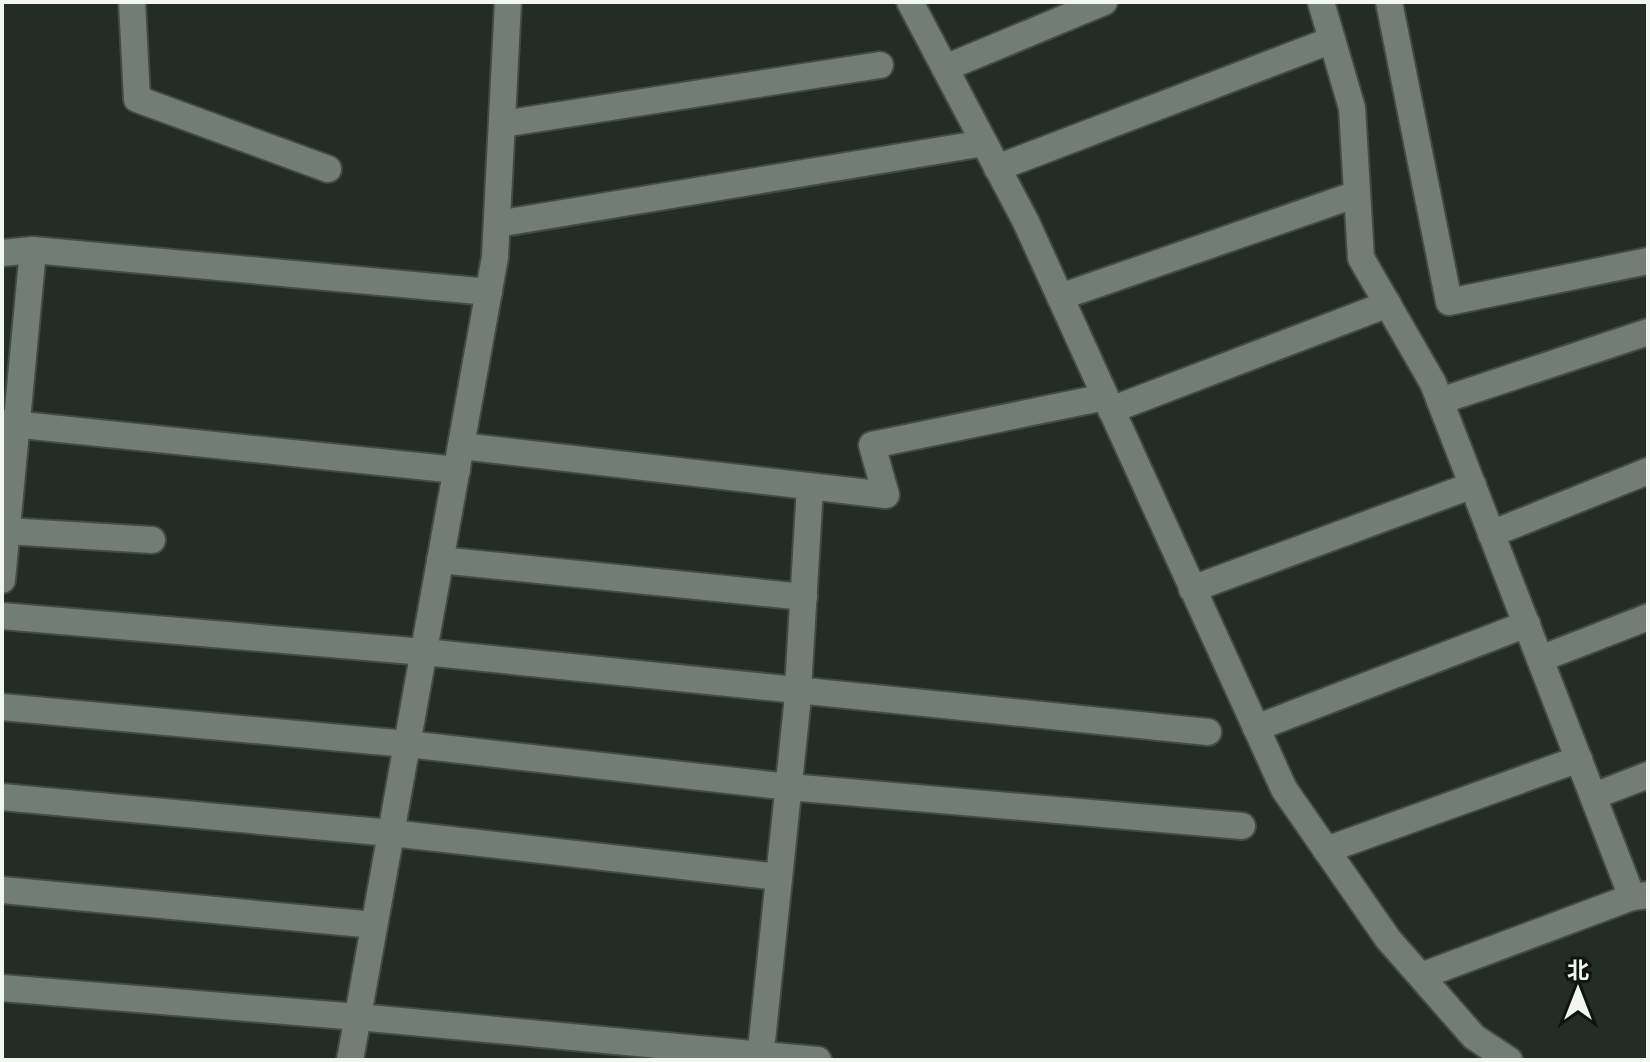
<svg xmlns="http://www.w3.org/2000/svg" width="1650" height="1062" font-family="'Noto Sans','Noto Sans SC',sans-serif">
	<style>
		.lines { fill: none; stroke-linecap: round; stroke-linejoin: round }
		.street-casing { stroke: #444b46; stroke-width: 30 }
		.street { stroke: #737d77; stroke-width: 26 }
	</style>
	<rect width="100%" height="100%" fill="#242c27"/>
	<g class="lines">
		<!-- street casing -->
		<g class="street-casing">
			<g id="street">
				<polyline points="132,2 137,99 328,169"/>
				<polyline points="910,2 1026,222 1284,789 1388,939 1474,1037 1509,1060"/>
				<polyline points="1321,2 1352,108 1361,258 1433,383 1632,897 1648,895"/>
				<polyline points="1389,2 1449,302 1648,261"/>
				<polyline points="945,68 1104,2"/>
				<polyline points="502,124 880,65"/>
				<polyline points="997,168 1332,40"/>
				<polyline points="497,224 984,143"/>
				<polyline points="2,253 33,250 489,292"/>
				<polyline points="1060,297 1357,194"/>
				<polyline points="1440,401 1648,332"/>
				<polyline points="1111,410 1388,304"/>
				<polyline points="2,423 457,470"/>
				<polyline points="461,446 886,495 872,445 1105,397"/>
				<polyline points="7,531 152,540"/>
				<polyline points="1491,534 1648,471"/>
				<polyline points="440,560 804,597"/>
				<polyline points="2,580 33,250"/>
				<polyline points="1192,589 1473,485"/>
				<polyline points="2,616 424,652 1208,732"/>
				<polyline points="1540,659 1648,617"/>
				<polyline points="2,707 407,744 789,787 1242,826"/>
				<polyline points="1256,728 1527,624"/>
				<polyline points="1594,796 1648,775"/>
				<polyline points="2,797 391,833 779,877"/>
				<polyline points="1326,850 1579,759"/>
				<polyline points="2,890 374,925"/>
				<polyline points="1421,976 1632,897"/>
				<polyline points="2,988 358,1017 818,1060"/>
				<polyline points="350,1060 495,257 508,2"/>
				<polyline points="760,1060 797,706 810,487"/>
			</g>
		</g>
		<!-- street -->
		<use href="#street" class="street"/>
	</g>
	<!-- border -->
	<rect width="1650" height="1062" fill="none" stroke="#f1f6f3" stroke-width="8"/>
	<!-- north arrow -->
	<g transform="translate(1578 990)" stroke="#101411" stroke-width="6" paint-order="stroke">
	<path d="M0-6L14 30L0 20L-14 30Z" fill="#f1f6f3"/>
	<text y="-12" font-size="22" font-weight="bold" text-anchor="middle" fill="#f1f6f3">北</text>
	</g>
</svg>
